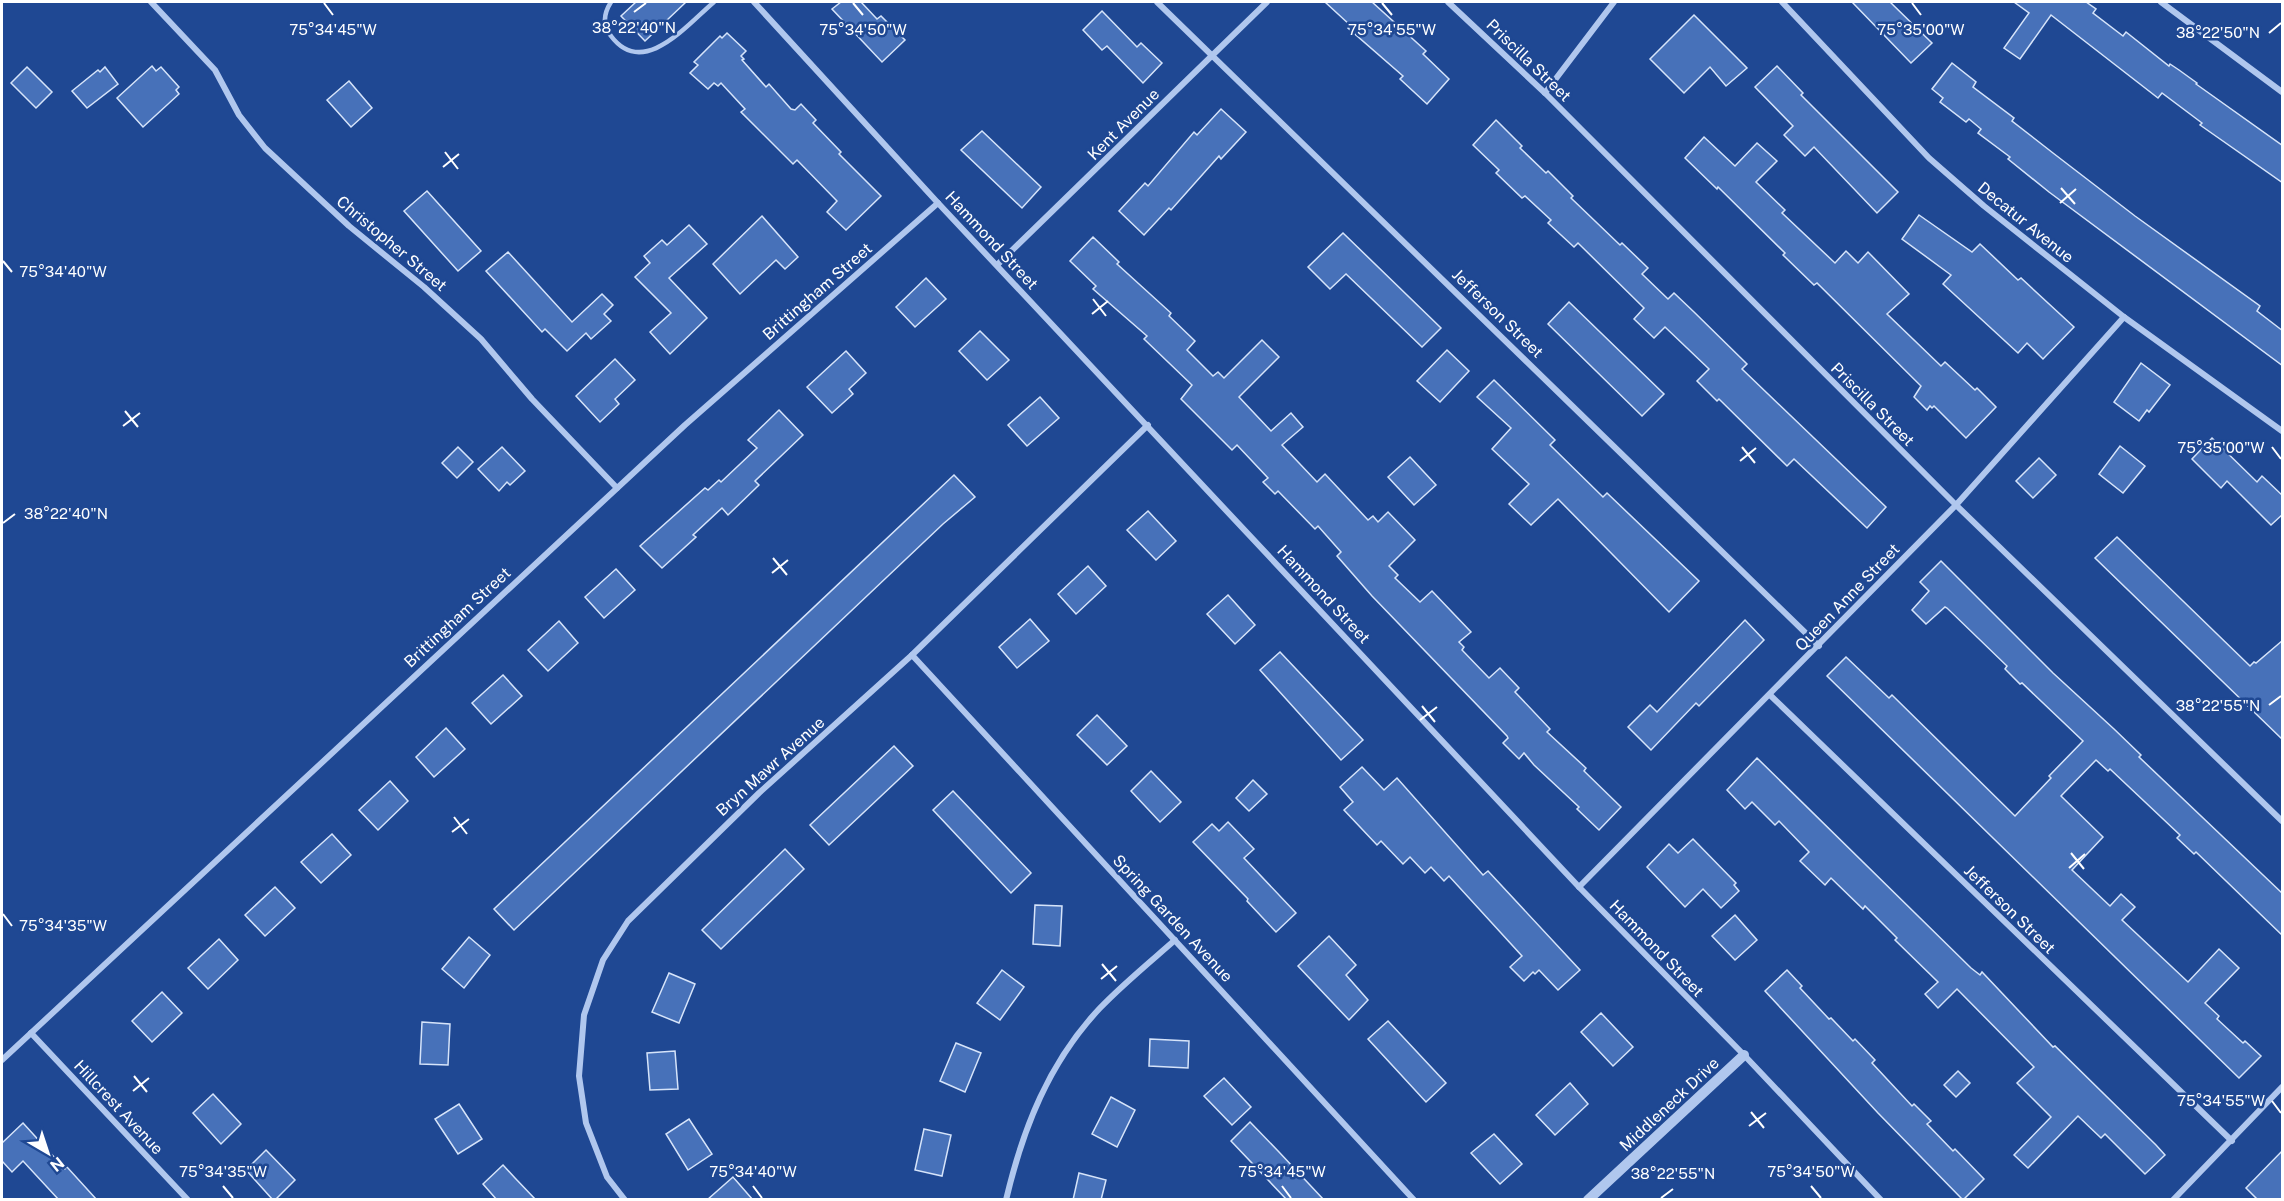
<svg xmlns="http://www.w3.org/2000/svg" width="2284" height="1201" font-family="'Public Sans',sans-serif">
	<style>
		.building { fill: #4771b9; stroke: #d6e4fa; stroke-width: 1.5 }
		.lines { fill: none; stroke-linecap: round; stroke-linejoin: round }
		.service { stroke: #b0c7ee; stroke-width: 4.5 }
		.minor { stroke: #b0c7ee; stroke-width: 6 }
		.tertiary { stroke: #b0c7ee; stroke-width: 10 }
		.ticks { fill: none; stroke: #fff; stroke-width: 2 }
		.labels { text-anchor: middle; stroke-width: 5; stroke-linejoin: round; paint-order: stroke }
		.street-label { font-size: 16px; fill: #fff; stroke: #1f4893 }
		.ticks-label { font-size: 15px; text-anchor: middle; fill: #fff; stroke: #1f4893; stroke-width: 5; stroke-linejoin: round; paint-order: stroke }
	</style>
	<rect width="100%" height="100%" fill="#1f4893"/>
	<!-- building -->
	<g class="building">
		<polygon points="636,2 686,2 645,41 621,16"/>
		<polygon points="841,2 861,2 877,19 881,16 905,40 882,62 832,9"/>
		<polygon points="1325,2 1372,2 1426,51 1423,54 1449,79 1427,104 1400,79 1403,76 1348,28 1350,25"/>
		<polygon points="1852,2 1890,2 1932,43 1911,63"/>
		<polygon points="2014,2 2086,2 2096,9 2093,13 2123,36 2126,32 2169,66 2170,64 2179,70 2197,83 2196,84 2283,146 2283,183 2200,125 2202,123 2162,93 2158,98 2051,15 2020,59 2004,48 2029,13"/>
		<polygon points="1102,11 1137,47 1141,43 1162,63 1143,83 1107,46 1102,50 1083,30"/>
		<polygon points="1694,15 1747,68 1726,86 1710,67 1684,93 1650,59"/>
		<polygon points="727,33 746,51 741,56 744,59 742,60 766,87 769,84 791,109 795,110 801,104 816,120 813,123 841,152 839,154 881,196 846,230 827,212 837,201 797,160 793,164 741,112 745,109 721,83 718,86 714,83 708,89 690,73 698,65 694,62 720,36 722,38"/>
		<polygon points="1952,63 1976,82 1973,87 2014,118 2012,121 2053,153 2135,216 2260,306 2257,311 2283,331 2283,366 2049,192 2008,159 2010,157 1978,133 1981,129 1969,119 1966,122 1940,102 1943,98 1932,89"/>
		<polygon points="152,66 156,71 161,67 179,87 176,90 179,94 143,127 117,98"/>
		<polygon points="1777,66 1803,93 1801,95 1898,192 1877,213 1814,147 1805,156 1784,135 1793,126 1755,87"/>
		<polygon points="27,67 52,92 36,108 11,83"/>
		<polygon points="105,67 118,84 87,108 72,91 98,70 100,72"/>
		<polygon points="349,81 372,108 351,127 327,100"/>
		<polygon points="1221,109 1246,132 1221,159 1219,156 1171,210 1169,208 1144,235 1119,211 1145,183 1148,186 1194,132 1197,135"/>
		<polygon points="1496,120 1522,146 1520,148 1546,173 1548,171 1573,196 1571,198 1620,245 1622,243 1648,268 1642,274 1668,299 1674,293 1694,312 1747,364 1742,369 1886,507 1867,528 1794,459 1787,466 1719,399 1717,401 1697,381 1709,369 1665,327 1654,338 1634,319 1644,308 1578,243 1574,247 1548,223 1551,220 1525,196 1522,198 1496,173 1499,170 1473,145"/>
		<polygon points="982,131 1041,187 1022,208 961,150"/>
		<polygon points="1704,137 1735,166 1757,143 1777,161 1756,182 1785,210 1782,213 1835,263 1846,251 1858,263 1868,252 1909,294 1887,314 1941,366 1945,362 1975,390 1977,388 1996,407 1966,438 1934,406 1932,408 1930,406 1927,410 1914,397 1921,386 1817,283 1814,285 1783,255 1785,253 1718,187 1717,189 1685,158"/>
		<polygon points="427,191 481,251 458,271 404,211"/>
		<polygon points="1919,215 1972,252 1980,244 2018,280 2021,278 2074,327 2043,359 2027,343 2018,353 1943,284 1951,275 1902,239"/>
		<polygon points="762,216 798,257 785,269 776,260 740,294 713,264"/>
		<polygon points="689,225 707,244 669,278 707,318 670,354 650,332 671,313 635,277 650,263 644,256 662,240 667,245"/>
		<polygon points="1343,233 1441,328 1422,347 1346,274 1330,289 1308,267"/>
		<polygon points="1093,237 1119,262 1117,264 1171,313 1169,316 1195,341 1187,350 1213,376 1218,372 1224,378 1262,340 1279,357 1239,397 1271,431 1291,413 1303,427 1282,445 1317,482 1325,474 1368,520 1373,516 1378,522 1388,512 1415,540 1389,566 1398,575 1395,578 1420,602 1432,591 1471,632 1459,642 1464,647 1462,650 1489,678 1500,668 1519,688 1515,692 1550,729 1547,732 1586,768 1584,771 1621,807 1599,830 1577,809 1579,807 1534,765 1524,753 1519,759 1503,743 1508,738 1507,736 1372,596 1337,556 1341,552 1318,526 1315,529 1278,491 1275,494 1263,482 1268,478 1237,445 1232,450 1181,399 1192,385 1144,339 1147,336 1093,289 1096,286 1070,261"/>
		<polygon points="508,252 572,322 602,294 613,305 604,314 611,321 591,339 586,333 567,351 545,329 542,332 486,271"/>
		<polygon points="926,278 946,299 915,327 896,307"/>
		<polygon points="1569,302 1664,394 1642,416 1548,324"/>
		<polygon points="980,331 1009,360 987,380 959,351"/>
		<polygon points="1447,350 1469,371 1440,402 1417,381"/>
		<polygon points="846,351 866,373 849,389 853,394 832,413 807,387"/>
		<polygon points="615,359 635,380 615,399 619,404 600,422 576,396"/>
		<polygon points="2141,363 2170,385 2149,412 2147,410 2139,421 2114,402"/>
		<polygon points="1494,380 1555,440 1550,445 1603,497 1607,493 1699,581 1669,612 1558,499 1531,525 1509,504 1529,484 1492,449 1511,428 1477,397"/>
		<polygon points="1040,397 1059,418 1027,446 1008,425"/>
		<polygon points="779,410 803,435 755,481 759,485 728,515 722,508 693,535 696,537 662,568 640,546 705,488 708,490 719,480 721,482 757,448 748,440"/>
		<polygon points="2212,438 2257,482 2262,476 2283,496 2283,514 2271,525 2227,481 2221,488 2192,459"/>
		<polygon points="2120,446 2145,466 2123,493 2099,474"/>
		<polygon points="458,447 473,462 457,478 442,463"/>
		<polygon points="502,447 525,471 510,485 507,482 499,491 478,469"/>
		<polygon points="1410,457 1436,485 1414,505 1388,477"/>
		<polygon points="2039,458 2056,475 2033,498 2016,481"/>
		<polygon points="954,475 975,497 943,524 514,930 494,909"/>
		<polygon points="1148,511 1176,541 1156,560 1127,530"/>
		<polygon points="2117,537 2250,666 2254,662 2256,663 2283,640 2283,740 2095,558"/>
		<polygon points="1941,561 2053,673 2114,729 2141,755 2139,757 2283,894 2283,936 2196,852 2194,854 2177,838 2180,835 2110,769 2108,771 2096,760 2061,796 2103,837 2072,870 2110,906 2121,894 2135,907 2122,920 2188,982 2219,949 2239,968 2205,1003 2219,1016 2217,1019 2243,1043 2245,1041 2261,1056 2239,1078 1827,676 1846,657 1889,698 1892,695 2015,816 2051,778 2049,776 2083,741 2022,683 2020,684 2005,669 2007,666 1947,608 1945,607 1926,624 1912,610 1929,591 1920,582"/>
		<polygon points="1088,566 1106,586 1076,614 1058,594"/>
		<polygon points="616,569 635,590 604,618 585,597"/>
		<polygon points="1228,595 1255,625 1235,644 1207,614"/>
		<polygon points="1030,619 1049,641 1017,668 999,647"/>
		<polygon points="1745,620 1764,640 1699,706 1696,703 1651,750 1628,727 1650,705 1657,712"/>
		<polygon points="559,621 578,643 548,671 528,650"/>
		<polygon points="1280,652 1363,740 1341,760 1260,670"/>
		<polygon points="503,675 522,696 491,724 472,703"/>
		<polygon points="1097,715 1127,746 1107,765 1077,735"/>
		<polygon points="446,728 465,749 434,777 416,757"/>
		<polygon points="894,746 913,766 829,845 810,825"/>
		<polygon points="1757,758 1971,968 1980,975 1982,972 2053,1047 2055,1046 2156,1145 2165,1155 2145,1174 2105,1134 2101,1138 2078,1116 2028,1168 2014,1155 2051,1117 2017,1083 2034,1067 1957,989 1938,1008 1925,994 1938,982 1895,940 1897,938 1865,906 1863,909 1831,878 1825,885 1800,861 1809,852 1779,821 1775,825 1752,802 1745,809 1727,790"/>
		<polygon points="1362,767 1384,790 1397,778 1483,875 1488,871 1580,970 1558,990 1539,970 1535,974 1533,972 1524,981 1510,967 1522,956 1449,876 1444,881 1431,867 1425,873 1410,857 1403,864 1381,841 1377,845 1344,810 1353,802 1340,787"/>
		<polygon points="1151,771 1181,802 1160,822 1131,791"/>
		<polygon points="1253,780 1267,794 1249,811 1236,798"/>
		<polygon points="390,781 408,801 378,830 359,810"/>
		<polygon points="953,791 1031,873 1011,893 933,810"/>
		<polygon points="1228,822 1254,849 1244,858 1296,913 1276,932 1247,901 1248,899 1193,842 1212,824 1219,831"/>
		<polygon points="332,834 351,855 321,883 301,862"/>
		<polygon points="1693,839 1736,883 1734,885 1739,891 1721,908 1703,889 1685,907 1647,867 1669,844 1678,853"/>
		<polygon points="785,849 804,869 721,949 702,930"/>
		<polygon points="275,887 295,908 265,936 245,915"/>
		<polygon points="1035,905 1062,906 1060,946 1033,944"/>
		<polygon points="1735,915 1757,940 1735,960 1712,936"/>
		<polygon points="1329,936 1356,965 1346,975 1368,1000 1349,1020 1298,966"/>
		<polygon points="469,937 490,955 464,988 442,969"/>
		<polygon points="219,939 238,960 208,989 188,968"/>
		<polygon points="1002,970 1024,987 1000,1020 977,1003"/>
		<polygon points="1787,970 1802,986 1800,988 1829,1019 1831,1018 1853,1041 1855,1039 1875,1060 1872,1063 1912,1106 1914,1104 1931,1121 1927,1124 1953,1151 1955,1149 1984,1179 1963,1200 1878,1113 1765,991"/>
		<polygon points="669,973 695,984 679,1023 652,1012"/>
		<polygon points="162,992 182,1013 152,1042 132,1021"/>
		<polygon points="1601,1013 1633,1047 1613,1066 1581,1032"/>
		<polygon points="1388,1021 1446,1083 1426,1102 1368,1039"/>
		<polygon points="422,1022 450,1024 448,1065 420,1064"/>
		<polygon points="1150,1039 1189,1041 1188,1068 1149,1066"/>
		<polygon points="956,1043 981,1053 965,1092 940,1081"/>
		<polygon points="675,1051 678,1089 650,1090 647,1053"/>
		<polygon points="1958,1071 1970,1083 1956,1097 1944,1085"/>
		<polygon points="1224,1078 1251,1107 1232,1125 1204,1096"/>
		<polygon points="1570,1083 1588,1104 1555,1135 1536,1115"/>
		<polygon points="213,1094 241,1124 221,1144 193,1113"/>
		<polygon points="1111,1097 1135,1110 1117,1147 1092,1134"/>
		<polygon points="459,1104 482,1139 458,1154 435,1119"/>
		<polygon points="689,1119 712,1154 688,1170 666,1134"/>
		<polygon points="1250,1122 1279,1152 1324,1200 1287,1200 1231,1141"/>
		<polygon points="23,1123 65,1169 67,1167 97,1200 59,1200 23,1161 12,1172 2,1161 2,1143"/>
		<polygon points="924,1129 951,1135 942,1176 915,1170"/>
		<polygon points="1494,1134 1522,1164 1500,1184 1471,1153"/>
		<polygon points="266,1150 295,1180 275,1200 273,1200 246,1170"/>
		<polygon points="2283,1150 2283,1200 2258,1200 2246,1188"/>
		<polygon points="503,1165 515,1178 536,1200 497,1200 483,1184"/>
		<polygon points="1079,1173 1106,1180 1101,1200 1073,1200"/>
		<polygon points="733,1177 753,1200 707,1200"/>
	</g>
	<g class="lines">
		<!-- service -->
		<path class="service" d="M611,2C604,13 602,25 611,36C643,79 687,25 714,2"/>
		<!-- minor -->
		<g class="minor">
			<polyline points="151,2 215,70 239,115 265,148 349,226 424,287 481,339 532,399 617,488"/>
			<polyline points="754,2 938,203 1579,887 1744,1055 1881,1200"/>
			<polyline points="1157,2 1819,646"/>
			<polyline points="1448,2 1545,93 1956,505 2282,821"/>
			<polyline points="1782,2 1929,158 1984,206 2124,317 2282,431"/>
			<polyline points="2161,2 2282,92"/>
			<polyline points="1545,93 1614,2"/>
			<polyline points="997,265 1267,2"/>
			<polyline points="912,655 1414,1200"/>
			<polyline points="1770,695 2232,1141"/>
			<polyline points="1579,887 1956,505 2124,317"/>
			<polyline points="31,1033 188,1200"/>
			<polyline points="2,1060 685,425 938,203"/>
			<polyline points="625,1200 607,1177 586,1123 579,1076 584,1015 603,960 628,921 759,793 912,655 1148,425"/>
			<path d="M1006,1200C1023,1128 1049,1062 1100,1008C1123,984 1150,962 1175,940"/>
			<polyline points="2173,1200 2282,1087"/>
		</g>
		<!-- tertiary -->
		<polyline class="tertiary" points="1588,1200 1744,1055"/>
	</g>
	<!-- ticks -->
	<path class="ticks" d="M324,3L333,15M853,3L863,15M1382,3L1392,15M1912,3L1921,15M634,12L646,3M2269,33L2281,23M445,152L458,169M443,167L459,154M2061,188L2075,204M2060,203L2076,189M3,261L12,272M1093,299L1106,316M1092,314L1108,301M125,411L138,427M123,426L140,413M1742,447L1755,463M2272,447L2281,459M1740,461L1756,448M3,523L15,514M773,558L787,575M772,573L788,560M2269,705L2281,696M1422,706L1435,722M1420,720L1437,707M454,817L467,834M452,832L469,819M2071,853L2084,869M2069,868L2085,854M3,914L12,926M1102,964L1116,981M1101,979L1117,966M134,1076L147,1092M133,1091L149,1078M2272,1101L2281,1113M1751,1112L1764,1128M1749,1126L1766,1113M223,1186L233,1198M753,1186L762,1198M1282,1186L1291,1198M1811,1186L1821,1198M1661,1198L1673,1189"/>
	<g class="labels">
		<!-- street labels -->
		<g class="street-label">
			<text transform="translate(1529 60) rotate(44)" y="6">Priscilla Street</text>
			<text transform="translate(1123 124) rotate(-45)" y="6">Kent Avenue</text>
			<text transform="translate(2026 222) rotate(39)" y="6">Decatur Avenue</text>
			<text transform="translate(992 240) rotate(47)" y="6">Hammond Street</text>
			<text transform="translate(392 243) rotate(40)" y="6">Christopher Street</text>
			<text transform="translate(817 291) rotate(-41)" y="6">Brittingham Street</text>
			<text transform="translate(1498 313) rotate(44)" y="6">Jefferson Street</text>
			<text transform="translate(1873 404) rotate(45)" y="6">Priscilla Street</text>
			<text transform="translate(1324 594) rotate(47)" y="6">Hammond Street</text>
			<text transform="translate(1847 597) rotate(-46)" y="6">Queen Anne Street</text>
			<text transform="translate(457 617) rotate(-43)" y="6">Brittingham Street</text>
			<text transform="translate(770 766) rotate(-42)" y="6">Bryn Mawr Avenue</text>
			<text transform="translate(2010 909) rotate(44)" y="6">Jefferson Street</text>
			<text transform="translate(1173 918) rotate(47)" y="6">Spring Garden Avenue</text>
			<text transform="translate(1657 948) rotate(46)" y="6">Hammond Street</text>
			<text transform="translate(1669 1104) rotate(-43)" y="6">Middleneck Drive</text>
			<text transform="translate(119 1107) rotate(47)" y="6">Hillcrest Avenue</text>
		</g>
	</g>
	<g class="ticks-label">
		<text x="634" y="33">38°22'40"N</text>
		<text x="333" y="35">75°34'45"W</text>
		<text x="1392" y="35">75°34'55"W</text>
		<text x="1921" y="35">75°35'00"W</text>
		<text x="863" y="35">75°34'50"W</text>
		<text x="2218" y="38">38°22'50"N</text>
		<text x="63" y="277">75°34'40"W</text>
		<text x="2221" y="453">75°35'00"W</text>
		<text x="66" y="519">38°22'40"N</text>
		<text x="2218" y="711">38°22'55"N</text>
		<text x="63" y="931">75°34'35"W</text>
		<text x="2221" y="1106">75°34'55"W</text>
		<text x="223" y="1177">75°34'35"W</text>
		<text x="753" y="1177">75°34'40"W</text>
		<text x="1282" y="1177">75°34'45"W</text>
		<text x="1811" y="1177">75°34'50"W</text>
		<text x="1673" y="1179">38°22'55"N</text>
	</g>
	<!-- border -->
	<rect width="2284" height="1201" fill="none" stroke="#ffffff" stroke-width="6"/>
	<!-- north arrow -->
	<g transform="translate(48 1153) rotate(141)" stroke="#1f4893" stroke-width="4.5" paint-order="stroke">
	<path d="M0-4.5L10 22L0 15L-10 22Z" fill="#ffffff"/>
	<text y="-9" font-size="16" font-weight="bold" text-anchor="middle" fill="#ffffff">N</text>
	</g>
</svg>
